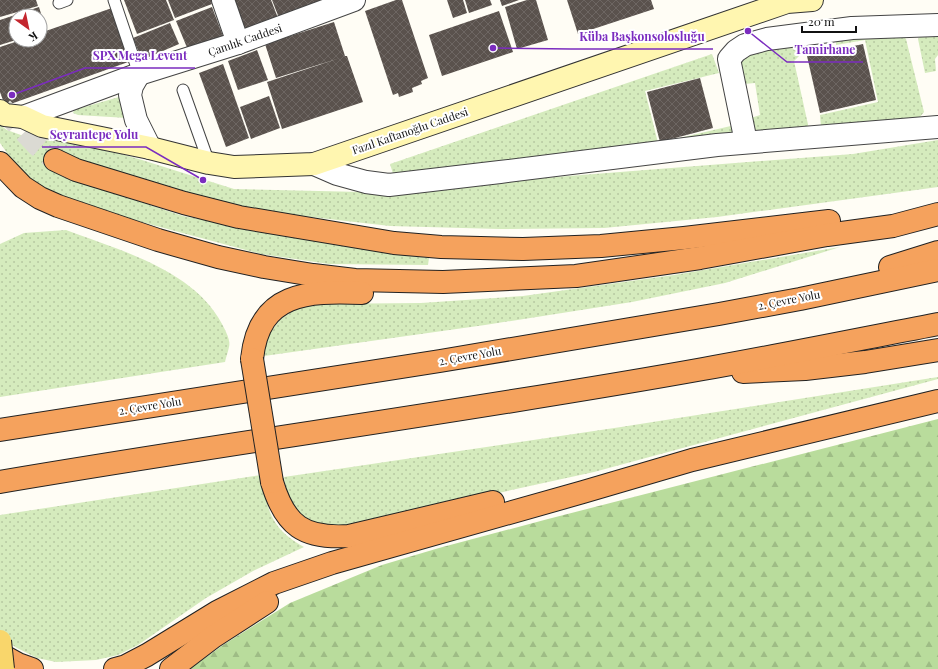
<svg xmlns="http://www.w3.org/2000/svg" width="938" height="669" font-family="'Playfair Display',serif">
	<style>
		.grass { fill: url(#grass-dots) }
		.forest { fill: url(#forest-firs) }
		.building { fill: url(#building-cross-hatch) }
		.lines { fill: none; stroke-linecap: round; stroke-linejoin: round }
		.highway-tunnel { stroke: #dbdad3; stroke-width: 22; stroke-dasharray: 22 11; stroke-linecap: butt }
		.lane-casing { stroke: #444; stroke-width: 13 }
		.street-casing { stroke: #444; stroke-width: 24 }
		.secondary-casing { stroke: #333; stroke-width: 24 }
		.highway-casing { stroke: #222; stroke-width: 24 }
		.lane { stroke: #fff; stroke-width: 11 }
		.street { stroke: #fff; stroke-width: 22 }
		.secondary { stroke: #fff6b0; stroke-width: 22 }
		.highway { stroke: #f5a25d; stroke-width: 22 }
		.primary-bridge-casing { stroke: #222; stroke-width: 24; stroke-linecap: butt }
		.highway-bridge-casing { stroke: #222; stroke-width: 24; stroke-linecap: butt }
		.primary-bridge { stroke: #f9d66b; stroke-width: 22 }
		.highway-bridge { stroke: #f5a25d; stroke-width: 22 }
		.labels { text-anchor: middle; stroke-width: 4; stroke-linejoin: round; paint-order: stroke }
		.street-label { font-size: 11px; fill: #111; stroke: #fff }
		.leader { fill: none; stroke: #7b2cbf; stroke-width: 1.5 }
		.callout-dot { fill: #7b2cbf; stroke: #fff; stroke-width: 1.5 }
		.callout-label { font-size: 12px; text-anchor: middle; font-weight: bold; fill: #7b2cbf; stroke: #fff; stroke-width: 4; stroke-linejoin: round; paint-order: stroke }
	</style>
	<defs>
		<pattern id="grass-dots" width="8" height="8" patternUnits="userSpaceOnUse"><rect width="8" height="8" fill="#d5ebbd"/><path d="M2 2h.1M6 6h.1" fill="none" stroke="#b6c8a1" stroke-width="1.8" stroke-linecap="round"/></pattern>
		<pattern id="forest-firs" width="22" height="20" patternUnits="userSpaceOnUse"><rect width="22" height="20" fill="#b9dc9c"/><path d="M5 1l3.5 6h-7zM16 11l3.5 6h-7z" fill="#9ebc85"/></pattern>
		<pattern id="building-cross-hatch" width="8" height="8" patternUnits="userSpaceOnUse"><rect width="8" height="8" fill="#5a524d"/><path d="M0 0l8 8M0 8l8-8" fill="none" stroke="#6d6662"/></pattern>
	</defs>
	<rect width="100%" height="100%" fill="#fffdf5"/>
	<!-- grass -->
	<g class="grass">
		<polygon points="938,31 938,55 935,59 936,71 925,73 918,39 923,33"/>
		<polygon points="901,34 906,39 924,112 919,118 821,127 820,115 878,102 865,40 836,45 836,38"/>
		<polygon points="810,37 811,50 801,54 794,61 809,129 753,131 748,119 760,115 755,83 744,84 740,64 750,52"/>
		<polygon points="712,54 719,73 645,91 658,143 735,125 736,135 395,180 390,164"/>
		<polygon points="119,97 127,118 78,115 73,113 74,110"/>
		<polygon points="0,125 7,130 32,139 86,144 142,160 234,189 361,192 853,154 938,140 938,187 717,217 604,228 499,229 390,226 242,209 57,153 51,170 61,176 183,216 302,239 429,258 428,265 329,264 261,254 123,217 45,190 29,177 12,160 0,143"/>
		<path d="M66,230C119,250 194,270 222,324C225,330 231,340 229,347C228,352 226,357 225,362L0,397V244L24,233Z"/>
		<polygon points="840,247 725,283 632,302 485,325 264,356 265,344 270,332 282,318 296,309 314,304 421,303 523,296 674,275"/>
		<polygon points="938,377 938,379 594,472 352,525 329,528 305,521 286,496 284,477 621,427"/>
		<path d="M261,475C268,511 270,528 304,547L253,571L206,598L138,645L118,655L96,660L56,662L37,658L17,648L0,637V515Z"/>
	</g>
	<!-- forest -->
	<polygon class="forest" points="938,419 938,669 190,669 223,645 290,603 382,565 439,548 548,519"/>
	<!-- building -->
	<g class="building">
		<polygon points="0,0 36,0 38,6 0,17"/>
		<polygon points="124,0 166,0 174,20 137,34"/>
		<polygon points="168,0 211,0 212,4 175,18"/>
		<polygon points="227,0 271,0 278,18 238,31"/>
		<polygon points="272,0 327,0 279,18"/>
		<polygon points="396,0 402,0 428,78 421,81 422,84 412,88 413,92 399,97 398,93 393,95 365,11"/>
		<polygon points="447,0 463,0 467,13 453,18"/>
		<polygon points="465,0 490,0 492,5 469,13"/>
		<polygon points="500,0 519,0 502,6"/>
		<polygon points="527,0 536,0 548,40 517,49 505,7"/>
		<polygon points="567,0 651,0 654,9 578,34"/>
		<polygon points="39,7 46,30 40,32 40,16 16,16 16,40 0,45 0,20"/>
		<polygon points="212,7 223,36 188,50 176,21"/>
		<polygon points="112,8 131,61 5,106 0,92 0,47 21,40 40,40 40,33"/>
		<polygon points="499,11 513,52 442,76 429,35"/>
		<polygon points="334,22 345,56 347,56 363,102 282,129 267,82 340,58 276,78 265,44"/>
		<polygon points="170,23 179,44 142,60 133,38"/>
		<polygon points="863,44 876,100 820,113 807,56"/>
		<polygon points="257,50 268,80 238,90 228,61"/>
		<polygon points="223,64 249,138 226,147 199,73"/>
		<polygon points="700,78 713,128 660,142 647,92"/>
		<polygon points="269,96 280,128 251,139 240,107"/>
	</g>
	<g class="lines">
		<!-- highway-tunnel -->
		<polyline class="highway-tunnel" points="2,108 37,145 55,160"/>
		<!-- lane casing -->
		<g class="lane-casing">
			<g id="lane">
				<polyline points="114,0 139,74"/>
				<polyline points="59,3 67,0"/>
				<polyline points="183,90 209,163"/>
			</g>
		</g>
		<!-- street casing -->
		<g class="street-casing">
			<g id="street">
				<polyline points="223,0 238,43"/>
				<polyline points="139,74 132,86 130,95 136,120 150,148"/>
				<polyline points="23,117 139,74 238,43 354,0"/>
				<polyline points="746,142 729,59 736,51 745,45 767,39 852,28 938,25"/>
				<polyline points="314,164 337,174 366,182 389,185 500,172 717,145 938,127"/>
			</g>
		</g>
		<!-- secondary casing -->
		<g class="secondary-casing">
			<polyline id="secondary" points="0,111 5,115 23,117 42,126 150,148 209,163 234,167 314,164 787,2 812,0"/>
		</g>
		<!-- highway casing -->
		<g class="highway-casing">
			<g id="highway">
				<polyline points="55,160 76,170 184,203 239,217 394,243 441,247 523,249 601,246 684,238 829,221"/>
				<polyline points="0,163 23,187 40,198 58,206 158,240 218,257 264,267 313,275 355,280 443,282 576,276 700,258 827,235 893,226 938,214"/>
				<polyline points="890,267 938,252"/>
				<path d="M252,359C259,292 307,291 362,293"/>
				<polyline points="743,372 805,369 865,362 938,350"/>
				<polyline points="0,430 440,361 719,314 800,299 938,270"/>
				<path d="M0,482C234,442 470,411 703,369C782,355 860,339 938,324"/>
				<path d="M272,482C285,526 304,539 349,536L493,502"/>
				<polyline points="0,654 18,664 32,669"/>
				<polyline points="115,669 126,666 147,655 217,612 274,583 332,563 583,492 692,460 938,401"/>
				<polyline points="171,669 213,637 267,602"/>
			</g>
		</g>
		<!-- lane -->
		<use href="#lane" class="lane"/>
		<!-- street -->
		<use href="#street" class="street"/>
		<!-- secondary -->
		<use href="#secondary" class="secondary"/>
		<!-- highway -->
		<use href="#highway" class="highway"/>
		<!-- primary-bridge casing -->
		<g class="primary-bridge-casing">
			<polyline id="primary-bridge" points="0,641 3,669"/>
		</g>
		<!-- highway-bridge casing -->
		<g class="highway-bridge-casing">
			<polyline id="highway-bridge" points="252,359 272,482"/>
		</g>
		<!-- primary-bridge -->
		<use href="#primary-bridge" class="primary-bridge"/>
		<!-- highway-bridge -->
		<use href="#highway-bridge" class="highway-bridge"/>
	</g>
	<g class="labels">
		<!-- street labels -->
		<g class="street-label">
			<text transform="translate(245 40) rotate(-19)" y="4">Çamlık Caddesi</text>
			<text transform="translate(410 131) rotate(-19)" y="4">Fazıl Kaftanoğlu Caddesi</text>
			<text transform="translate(789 300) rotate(-11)" y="4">2. Çevre Yolu</text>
			<text transform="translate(470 356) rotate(-10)" y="4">2. Çevre Yolu</text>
			<text transform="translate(150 406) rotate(-9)" y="4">2. Çevre Yolu</text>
		</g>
	</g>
	<!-- callouts -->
	<path class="leader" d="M493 48L571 49H713M748 31L787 62H863M12 95L85 68H195M203 180L146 147H42"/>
	<g class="callout-dot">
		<circle cx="493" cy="48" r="4"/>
		<circle cx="748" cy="31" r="4"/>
		<circle cx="12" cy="95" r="4"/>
		<circle cx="203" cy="180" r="4"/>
	</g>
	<g class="callout-label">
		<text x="642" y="41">Küba Başkonsolosluğu</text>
		<text x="825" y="54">Tamirhane</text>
		<text x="140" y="60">SPX Mega Levent</text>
		<text x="94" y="139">Seyrantepe Yolu</text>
	</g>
	<!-- north arrow -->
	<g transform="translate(28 28) rotate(147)"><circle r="19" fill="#ffffff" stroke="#a0a0a0"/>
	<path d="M0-3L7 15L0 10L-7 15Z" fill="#c4262e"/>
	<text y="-6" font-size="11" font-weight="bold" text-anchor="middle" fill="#111111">K</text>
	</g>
	<!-- scale -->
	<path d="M802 26v6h54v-6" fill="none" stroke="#111111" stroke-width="2"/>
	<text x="808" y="26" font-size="12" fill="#111111" stroke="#ffffff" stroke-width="3" paint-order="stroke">20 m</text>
</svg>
